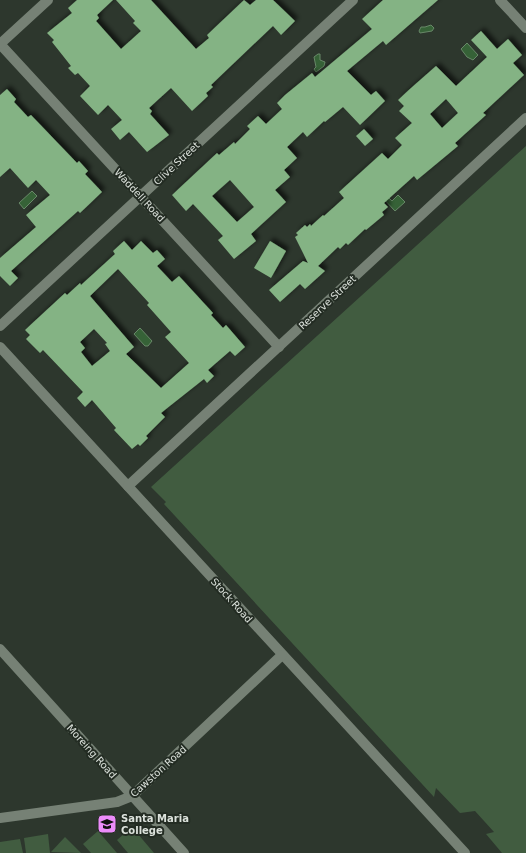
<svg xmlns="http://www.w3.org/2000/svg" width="526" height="853" font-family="'DejaVu Sans',sans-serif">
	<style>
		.green { fill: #415c40 }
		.water { fill: #366237; stroke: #688868 }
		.building { fill: #84b384; fill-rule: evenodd; filter: url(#shadow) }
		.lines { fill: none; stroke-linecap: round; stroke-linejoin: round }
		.minor { stroke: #768175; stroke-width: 10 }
		.labels { text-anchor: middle; stroke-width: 4; stroke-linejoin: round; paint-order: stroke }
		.street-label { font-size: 10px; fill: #dce2dc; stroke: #232c23 }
		.poi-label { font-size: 10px; font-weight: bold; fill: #dce2dc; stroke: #232c23; text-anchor: start }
	</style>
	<defs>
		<filter id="shadow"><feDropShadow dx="3.5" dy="-3.5" stdDeviation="2" flood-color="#0009"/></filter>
	</defs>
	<rect width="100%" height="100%" fill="#2d372d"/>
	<!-- green -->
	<g class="green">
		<polygon points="526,146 526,853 502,853 486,834 494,832 475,811 460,813 436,788 434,797 164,504 166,502 151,487"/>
		<polygon points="132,827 154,853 128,853 117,840"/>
		<polygon points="98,831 117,853 91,853 83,844"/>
		<polygon points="48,834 50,853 26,853 24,838"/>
		<polygon points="65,837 81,853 51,852"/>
		<polygon points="20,839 23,853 0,853 0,842"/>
	</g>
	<!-- water -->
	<g class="water">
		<polygon points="431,25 434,28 432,31 420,33 419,31 421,27 425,27"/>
		<polygon points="467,43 478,55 473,60 467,57 461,49"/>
		<polygon points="318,54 320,54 320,60 325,62 324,66 316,72 314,69 316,67 314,57"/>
		<polygon points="32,191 37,196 24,209 19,203"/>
		<polygon points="384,193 392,201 398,195 405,202 395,211 381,196"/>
		<polygon points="140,328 152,341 148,346 145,346 134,334"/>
	</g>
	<!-- building -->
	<g class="building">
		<polygon points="77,0 113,0 97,15 99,18 96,21 121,49 141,31 133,23 135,21 116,0 151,0 196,49 209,38 207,35 244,0 250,5 256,0 273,0 295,21 281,35 273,26 211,85 213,87 206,93 208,96 192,111 171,88 149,108 152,111 150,114 169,135 147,152 129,132 120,140 111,129 122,120 108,105 98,115 80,96 90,86 78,73 75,75 68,68 71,66 52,42 54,40 47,33 72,13 68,8"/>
		<path d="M383,0H438L386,45L383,41L347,71L371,95L376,91L385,101L360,125L343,107L325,122L324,121L307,137L303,132L287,147L297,158L284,170L290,177L275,190L286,202L251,234L256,241L234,259L218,240L223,236L193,204L186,211L172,195L217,153L219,155L234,142L235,144L250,129L247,126L258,116L266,124L282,109L277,103L285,95L312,73L315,77L372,29L362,19ZM230,180L254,207L237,222L212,196Z"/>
		<path d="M481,31L497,49L508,39L522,55L513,63L524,75L483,113L486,115L455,143L458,146L417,180L414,176L384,203L388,207L382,212L384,215L366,230L365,229L348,245L346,243L340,249L338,247L318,266L325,271L305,289L300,284L280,302L269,290L303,261L308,263L295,237L298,235L296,233L305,225L307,227L310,224L311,226L323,215L324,216L344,198L339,192L382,153L388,159L402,145L395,138L412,123L399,111L404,106L398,100L411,88L436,66L456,86L487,57L471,40ZM446,99L458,113L442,128L430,114Z"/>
		<polygon points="7,89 16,99 14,102 28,117 31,115 77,163 79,161 88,171 85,174 102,192 80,213 78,211 11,271 18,278 10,286 0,276 0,258 36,227 26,215 50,195 36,180 28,188 10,168 0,177 0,95"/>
		<polygon points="364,129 373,139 365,146 356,136"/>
		<path d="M124,241L132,250L141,241L153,253L157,250L165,259L157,266L172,282L179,276L213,313L211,315L223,328L226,325L245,347L235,356L230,351L208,370L214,376L207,383L204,379L161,413L165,417L146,436L148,438L140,446L138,444L132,449L114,430L116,428L92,400L85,407L77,398L83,392L43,350L40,353L26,339L30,335L25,330L65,293L67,295L80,283L81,285L115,254L113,251ZM118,269L149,303L147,305L171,332L165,337L189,363L161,388L126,354L134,347L90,296ZM94,329L107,343L105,344L110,351L92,366L81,352L85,348L80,342Z"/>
		<polygon points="270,241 286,251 271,278 254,268"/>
	</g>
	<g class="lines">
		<!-- minor -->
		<g class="minor">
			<polyline points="500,0 526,28"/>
			<polyline points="0,44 279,347"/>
			<polyline points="0,44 48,0"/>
			<polyline points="0,326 353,0"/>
			<polyline points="0,347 465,853"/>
			<polyline points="128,486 526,118"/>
			<polyline points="0,649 184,853"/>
			<polyline points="0,818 117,802 132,796 282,655"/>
		</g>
	</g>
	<!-- icons -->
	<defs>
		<g id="school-square" transform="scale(1)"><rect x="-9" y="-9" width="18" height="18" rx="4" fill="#ec8cfa" stroke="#232c23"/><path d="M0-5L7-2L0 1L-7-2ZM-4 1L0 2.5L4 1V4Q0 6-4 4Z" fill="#111"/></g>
	</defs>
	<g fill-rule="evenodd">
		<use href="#school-square" x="107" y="824"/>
	</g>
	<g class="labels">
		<!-- street labels -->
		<g class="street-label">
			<text transform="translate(176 163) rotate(-43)" y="4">Clive Street</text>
			<text transform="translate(140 195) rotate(47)" y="4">Waddell Road</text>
			<text transform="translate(327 302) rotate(-43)" y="4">Reserve Street</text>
			<text transform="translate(232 600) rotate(48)" y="4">Stock Road</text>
			<text transform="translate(92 751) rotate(48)" y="4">Moreing Road</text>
			<text transform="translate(158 771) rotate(-42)" y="4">Cawston Road</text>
		</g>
		<!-- poi labels -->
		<g class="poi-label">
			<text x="121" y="822">Santa Maria<tspan x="121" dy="12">College</tspan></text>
		</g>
	</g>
</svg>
